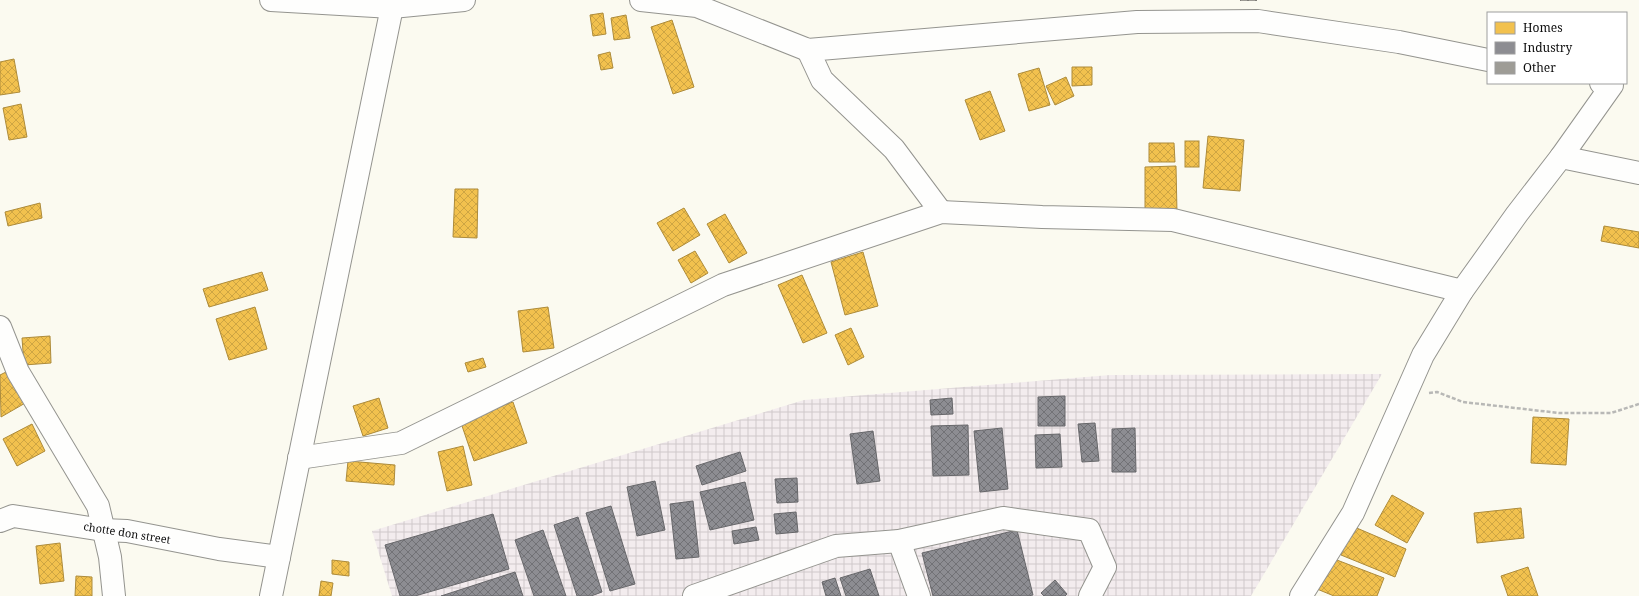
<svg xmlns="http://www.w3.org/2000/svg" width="1639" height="596" font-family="'Noto Serif',serif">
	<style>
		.industrial { fill: url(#industrial-grid) }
		.homes { fill: url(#homes-cross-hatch); stroke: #ad8b3a }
		.industry { fill: url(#industry-cross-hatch); stroke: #67676a }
		.building { fill: url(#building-cross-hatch) }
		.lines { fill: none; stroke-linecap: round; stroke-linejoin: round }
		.minor-casing { stroke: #94948f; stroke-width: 24 }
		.path { stroke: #b8b8b6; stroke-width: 2.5; stroke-dasharray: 4 2; stroke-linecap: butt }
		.minor { stroke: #fefefd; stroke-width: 22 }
		.labels { text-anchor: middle; stroke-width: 4; stroke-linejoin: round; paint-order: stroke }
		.street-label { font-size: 11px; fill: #0d0d0d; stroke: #fff }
	</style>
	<defs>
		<pattern id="industrial-grid" width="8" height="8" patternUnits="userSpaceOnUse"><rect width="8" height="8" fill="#f3ecee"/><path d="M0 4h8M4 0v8" fill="none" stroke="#cfc9cb"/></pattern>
		<pattern id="homes-cross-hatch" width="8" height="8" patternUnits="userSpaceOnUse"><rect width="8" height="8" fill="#f2c14e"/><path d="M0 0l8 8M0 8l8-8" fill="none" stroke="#cea543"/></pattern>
		<pattern id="industry-cross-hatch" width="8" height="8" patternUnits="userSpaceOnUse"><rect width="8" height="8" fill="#8d8d92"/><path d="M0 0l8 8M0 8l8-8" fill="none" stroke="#727276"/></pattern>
		<pattern id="building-cross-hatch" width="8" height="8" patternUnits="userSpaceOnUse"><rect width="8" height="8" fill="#9e9c96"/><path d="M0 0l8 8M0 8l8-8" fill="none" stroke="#7f7e79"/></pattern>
	</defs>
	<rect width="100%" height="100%" fill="#fbfaf0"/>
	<!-- industrial -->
	<polygon class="industrial" points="1382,374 1251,596 392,596 372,531 804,400 1110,375"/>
	<!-- homes -->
	<g class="homes">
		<polygon points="603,13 606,34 593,36 590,15"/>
		<polygon points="626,15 630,38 614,40 611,18"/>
		<polygon points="672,20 694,87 673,94 651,27"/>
		<polygon points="610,52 613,68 601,70 598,55"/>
		<polygon points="14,59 20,92 0,95 0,62"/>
		<polygon points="1072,67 1092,67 1092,85 1072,86"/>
		<polygon points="1039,68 1050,105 1029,111 1018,74"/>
		<polygon points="1066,77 1074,96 1055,105 1046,86"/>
		<polygon points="990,91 1005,131 980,140 965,100"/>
		<polygon points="21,104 27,137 9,140 3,108"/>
		<polygon points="1208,136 1244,140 1240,191 1203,188"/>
		<rect x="1185" y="141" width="14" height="26"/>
		<polygon points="1149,143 1174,143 1175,162 1149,162"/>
		<polygon points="1176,166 1177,213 1145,213 1145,167"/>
		<polygon points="455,189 478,189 477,238 453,237"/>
		<polygon points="40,203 42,218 8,226 5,212"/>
		<polygon points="684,208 700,235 673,251 657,223"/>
		<polygon points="725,214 747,253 729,263 707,224"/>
		<polygon points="1604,226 1639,232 1639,248 1601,241"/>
		<polygon points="695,251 708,273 691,283 678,260"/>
		<polygon points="863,252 878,306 845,315 831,262"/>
		<polygon points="262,272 268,290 209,307 203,289"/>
		<polygon points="802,275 827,333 803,343 778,285"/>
		<polygon points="255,307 267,349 229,360 216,319"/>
		<polygon points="548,307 554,348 523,352 518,311"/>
		<polygon points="851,328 864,357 848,365 835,335"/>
		<polygon points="50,336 51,363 24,365 22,338"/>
		<polygon points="483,358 486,367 468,372 465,363"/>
		<polygon points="10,370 27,402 1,417 0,375"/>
		<polygon points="379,398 388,428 363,436 353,406"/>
		<polygon points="513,402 527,443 474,461 460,420"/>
		<polygon points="1533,417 1569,419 1566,465 1531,463"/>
		<polygon points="32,424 45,451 17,466 3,439"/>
		<polygon points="463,446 472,485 447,491 438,452"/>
		<polygon points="348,461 395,465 394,485 346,481"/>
		<polygon points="1392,495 1424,513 1407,543 1375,525"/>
		<polygon points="1521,508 1524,538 1477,543 1474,513"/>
		<polygon points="1352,526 1406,549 1395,577 1341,555"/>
		<polygon points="60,543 64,581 40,584 36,546"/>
		<polygon points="1329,557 1384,578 1377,596 1334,596 1317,589"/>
		<polygon points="332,560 349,562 349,576 332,574"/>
		<polygon points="1528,567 1538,596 1508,596 1501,576"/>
		<polygon points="76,576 92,577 92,596 75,596"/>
		<polygon points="321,581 333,583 331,596 319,596"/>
	</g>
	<!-- industry -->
	<g class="industry">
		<polygon points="1065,396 1065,426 1038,426 1038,397"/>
		<polygon points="952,398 953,414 931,415 930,400"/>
		<polygon points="1095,423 1099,461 1082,462 1078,424"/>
		<polygon points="968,425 969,475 933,476 931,426"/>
		<polygon points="1002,428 1008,489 980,492 974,431"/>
		<polygon points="1135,428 1136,472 1112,472 1112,429"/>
		<polygon points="873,431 880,481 857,484 850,434"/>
		<polygon points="1060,434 1062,467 1036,468 1035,435"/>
		<polygon points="740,452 746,471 702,485 696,466"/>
		<polygon points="797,478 798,502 777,503 775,479"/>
		<polygon points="655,481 665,530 637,536 627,487"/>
		<polygon points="745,482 754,520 710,530 700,492"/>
		<polygon points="693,501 699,557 676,559 670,504"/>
		<polygon points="611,506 635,584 610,591 586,513"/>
		<polygon points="796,512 798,532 776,534 774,514"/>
		<polygon points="493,514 509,569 415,596 400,596 385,545"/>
		<polygon points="578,517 602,592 591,596 577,596 554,525"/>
		<polygon points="756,527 759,540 734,544 732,531"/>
		<polygon points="543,530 566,596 534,596 515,540"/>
		<polygon points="1017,530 1033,595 1028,596 933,596 922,553"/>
		<polygon points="870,569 879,596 846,596 840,578"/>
		<polygon points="515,572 523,596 441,596"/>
		<polygon points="835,578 841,596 826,596 822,582"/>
		<polygon points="1055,580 1067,594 1065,596 1044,596 1041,593"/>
	</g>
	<!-- building -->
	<rect class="building" x="1240" y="0" width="17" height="1"/>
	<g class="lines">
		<!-- minor casing -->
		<g class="minor-casing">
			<g id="minor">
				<polyline points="271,0 392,7 464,0"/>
				<polyline points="641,0 697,6 808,50 1137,22 1258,21 1399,42 1488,60"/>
				<polyline points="808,50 822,80 894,149 941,212"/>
				<polyline points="1561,157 1612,85 1601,83"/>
				<polyline points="0,327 18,372 98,506 110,557 114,596"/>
				<polyline points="299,458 401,443 723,285 941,212 1042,217 1173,220 1462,291"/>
				<polyline points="0,521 13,516 103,530 127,531 219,549 279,557"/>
				<polyline points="899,541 919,596"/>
				<polyline points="271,596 392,7"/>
				<polyline points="694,596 836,546 899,541 1003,518 1089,530 1105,567 1090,596"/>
				<polyline points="1301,596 1353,513 1423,355 1462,291 1517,214 1561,157 1639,173"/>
			</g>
		</g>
		<!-- path -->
		<polyline class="path" points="1429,393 1437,392 1463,402 1559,413 1611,413 1639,404"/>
		<!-- minor -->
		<use href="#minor" class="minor"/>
	</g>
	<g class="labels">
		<!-- street labels -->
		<g class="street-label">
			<text transform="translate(127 533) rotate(9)" y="4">chotte don street</text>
		</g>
	</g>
	<!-- legend -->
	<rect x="1487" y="12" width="140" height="72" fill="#ffffff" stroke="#9e9e9e"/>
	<rect x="1495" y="22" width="20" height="12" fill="#f2c14e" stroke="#9e9e9e"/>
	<text x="1523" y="32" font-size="12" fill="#0d0d0d">Homes</text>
	<rect x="1495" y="42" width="20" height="12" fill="#8d8d92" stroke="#9e9e9e"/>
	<text x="1523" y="52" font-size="12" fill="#0d0d0d">Industry</text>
	<rect x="1495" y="62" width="20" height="12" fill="#9e9c96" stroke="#9e9e9e"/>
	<text x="1523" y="72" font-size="12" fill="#0d0d0d">Other</text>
</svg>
